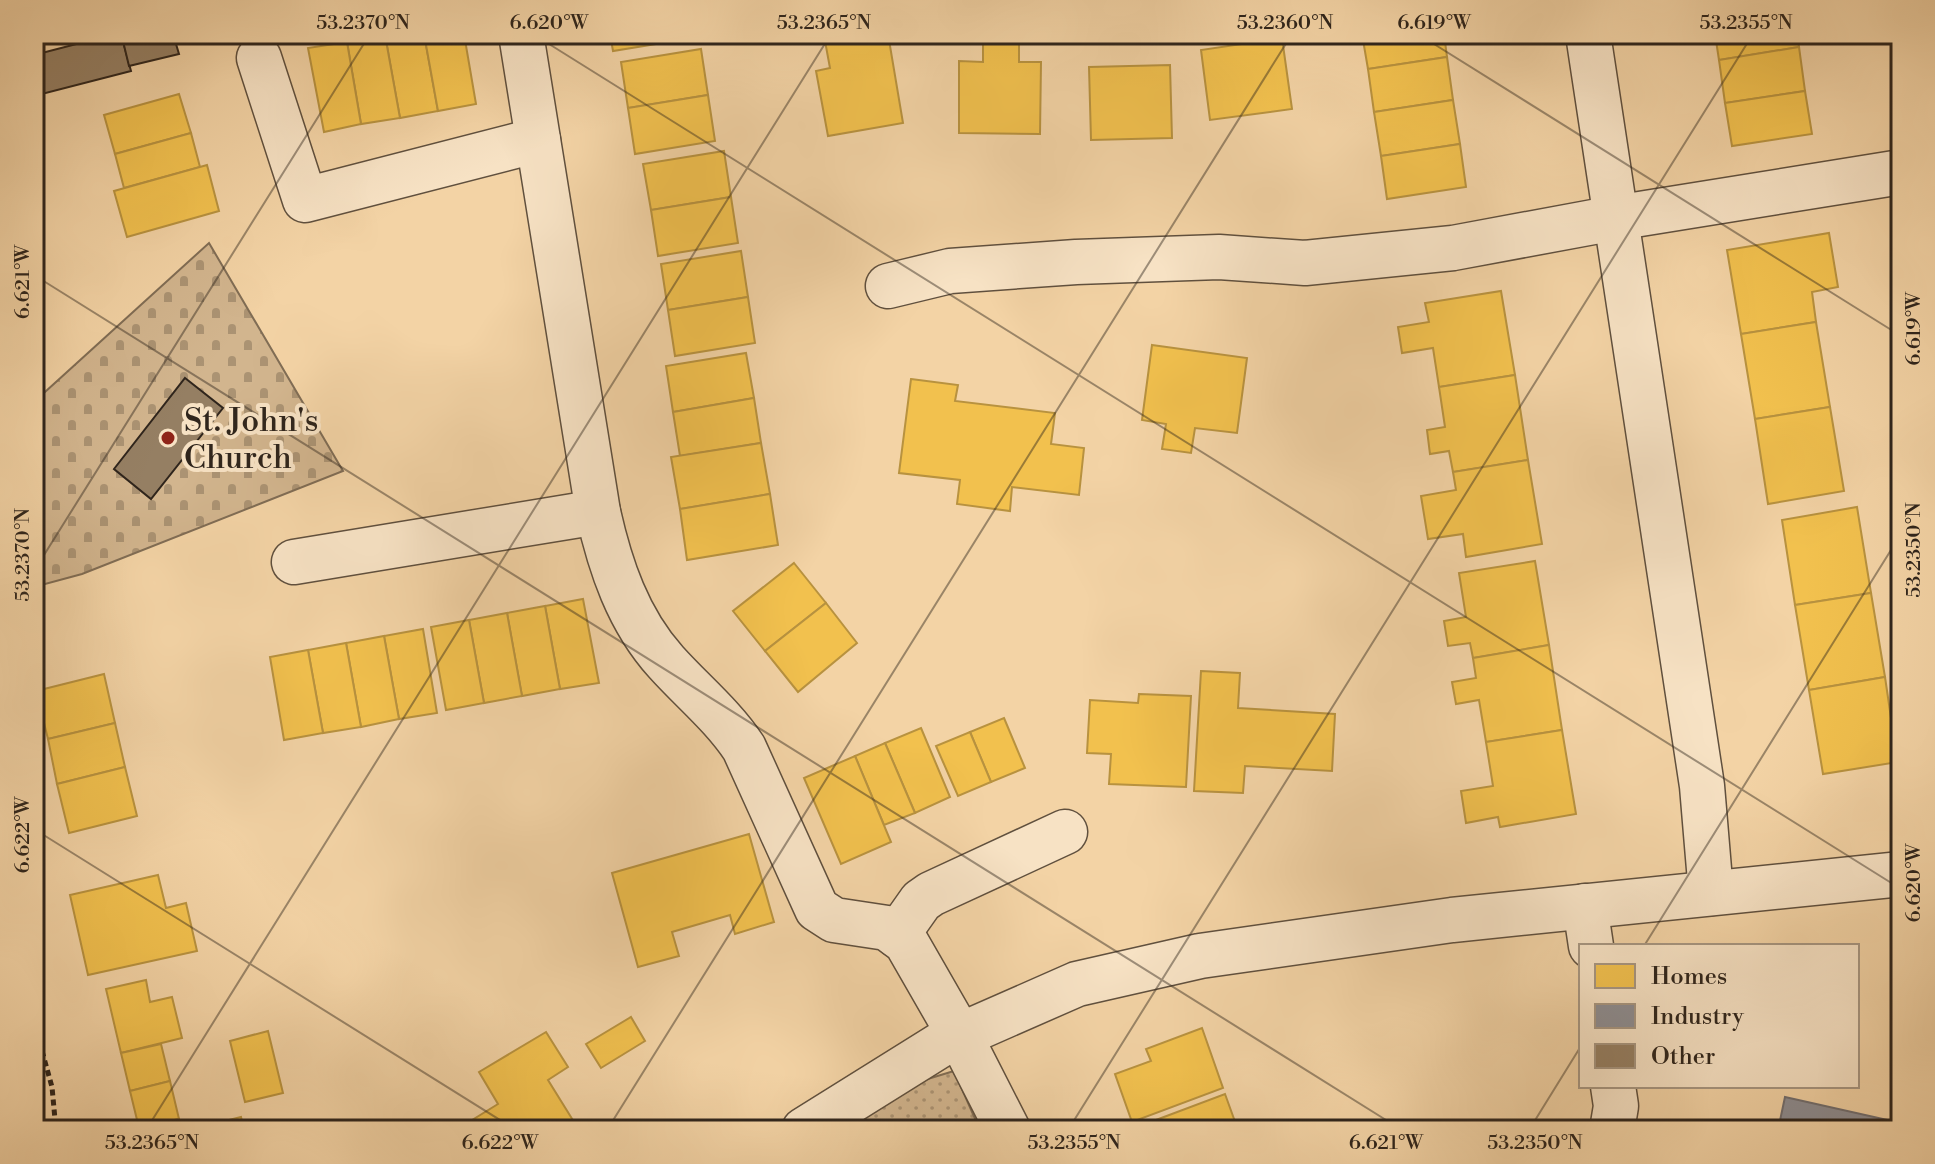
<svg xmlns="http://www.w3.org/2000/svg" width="1935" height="1164" font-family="'Libre Bodoni',serif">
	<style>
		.green { fill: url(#green-dots); stroke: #806d55; stroke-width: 2 }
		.cemetery { fill: url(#cemetery-stones); stroke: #806d55; stroke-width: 2 }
		.homes { fill: #f2c14e; stroke: #b8923f; stroke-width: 2 }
		.industry { fill: #8d8d92; stroke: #716e6f; stroke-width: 2 }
		.building { fill: #957f63; stroke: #2f251c; stroke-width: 2 }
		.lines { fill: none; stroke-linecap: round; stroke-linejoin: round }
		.minor-casing { stroke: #60503e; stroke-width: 47 }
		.path { stroke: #2f251c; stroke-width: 5; stroke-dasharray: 6 4; stroke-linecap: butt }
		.minor { stroke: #f7e2c4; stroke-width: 44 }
		.ticks { fill: none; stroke: #2f251c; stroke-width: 2; stroke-opacity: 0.45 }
		.poi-dot { fill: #8f2418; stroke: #f7e2c4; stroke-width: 3 }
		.labels { text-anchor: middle; stroke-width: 8; stroke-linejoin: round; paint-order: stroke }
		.poi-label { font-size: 32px; fill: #2f251c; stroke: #f7e2c4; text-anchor: start }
		.neatline { fill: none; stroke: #2f251c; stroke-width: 3 }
		.ticks-label { font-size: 20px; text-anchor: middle; fill: #2f251c }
	</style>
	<defs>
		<pattern id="green-dots" width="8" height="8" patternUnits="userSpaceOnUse" patternTransform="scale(2)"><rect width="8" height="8" fill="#d2b58e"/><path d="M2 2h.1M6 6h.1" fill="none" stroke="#ab9373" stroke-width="1.8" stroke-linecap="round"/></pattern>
		<pattern id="cemetery-stones" width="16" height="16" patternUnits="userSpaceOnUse" patternTransform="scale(2)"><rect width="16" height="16" fill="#d2b58e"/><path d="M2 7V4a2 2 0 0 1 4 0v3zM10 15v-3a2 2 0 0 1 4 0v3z" fill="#ab9373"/></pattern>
	</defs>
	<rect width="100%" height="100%" fill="#f3d3a5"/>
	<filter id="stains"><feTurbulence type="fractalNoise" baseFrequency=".0025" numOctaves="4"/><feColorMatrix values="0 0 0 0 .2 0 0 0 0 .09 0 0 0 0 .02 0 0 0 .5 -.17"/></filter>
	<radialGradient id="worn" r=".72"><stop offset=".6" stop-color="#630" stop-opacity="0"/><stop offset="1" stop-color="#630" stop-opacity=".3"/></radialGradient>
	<!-- green -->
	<polygon class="green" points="954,1071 980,1130 842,1130 921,1081"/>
	<!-- cemetery -->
	<polygon class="cemetery" points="209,243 343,471 82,574 34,587 34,402"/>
	<!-- homes -->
	<g class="homes">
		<polygon points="424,34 438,111 400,118 385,35"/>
		<polygon points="424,34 464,34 476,104 438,111"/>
		<polygon points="610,34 692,34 693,38 613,51"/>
		<polygon points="865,34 888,34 903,123 828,136 816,71 830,68 825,41"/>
		<polygon points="983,34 1019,34 1019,62 1041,62 1040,134 959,133 959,61 983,62"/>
		<polygon points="1362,34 1444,34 1447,57 1368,69"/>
		<polygon points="1715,34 1797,34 1799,47 1719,60"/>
		<polygon points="385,35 400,118 361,124 347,42"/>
		<polygon points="1282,38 1292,109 1210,120 1201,50"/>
		<polygon points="347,42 361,124 324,132 308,48"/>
		<polygon points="1799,47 1805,91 1725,103 1719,60"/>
		<polygon points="701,49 708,95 628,108 621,62"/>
		<polygon points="1447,57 1453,100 1374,112 1368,69"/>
		<polygon points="1170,65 1172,138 1091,140 1089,67"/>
		<polygon points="1805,91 1812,134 1732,146 1725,103"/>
		<polygon points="179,94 191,133 115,154 104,115"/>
		<polygon points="708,95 715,141 635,154 628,108"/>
		<polygon points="1453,100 1460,144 1381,156 1374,112"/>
		<polygon points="191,133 200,167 124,188 115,154"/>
		<polygon points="1460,144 1466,187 1387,199 1381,156"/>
		<polygon points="724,151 731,197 651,210 643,164"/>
		<polygon points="207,165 219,211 127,237 114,191"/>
		<polygon points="731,197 738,243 658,256 651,210"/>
		<polygon points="1829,233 1838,287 1812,292 1816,322 1741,334 1727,250"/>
		<polygon points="741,251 748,297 668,310 661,264"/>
		<polygon points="1501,291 1515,375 1439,387 1433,348 1402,353 1398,327 1429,322 1425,303"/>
		<polygon points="748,297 755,343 675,356 668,310"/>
		<polygon points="1816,322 1830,407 1755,419 1741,334"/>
		<polygon points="1152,345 1247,358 1237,433 1195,428 1191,453 1162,449 1166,424 1142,420"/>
		<polygon points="746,353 754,398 673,412 666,366"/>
		<polygon points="1515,375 1528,460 1453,472 1449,451 1430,454 1427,430 1445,427 1439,387"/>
		<polygon points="911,379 958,385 955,401 1055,413 1051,444 1084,448 1079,495 1012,487 1010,511 957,504 960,480 899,473"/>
		<polygon points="754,398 761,443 680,456 673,412"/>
		<polygon points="1830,407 1844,491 1768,504 1755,419"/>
		<polygon points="761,443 770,494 680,509 671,457"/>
		<polygon points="1528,460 1542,544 1466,557 1463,534 1428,539 1421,496 1456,490 1453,472"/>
		<polygon points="770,494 778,545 687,560 680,509"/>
		<polygon points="1857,507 1871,593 1795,605 1782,520"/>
		<polygon points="1535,561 1549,645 1473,658 1470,643 1448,646 1444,621 1466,617 1459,573"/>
		<polygon points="794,563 826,603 765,651 733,611"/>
		<polygon points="1871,593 1885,677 1809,690 1795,605"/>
		<polygon points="583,599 599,683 560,689 545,606"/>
		<polygon points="826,603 857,643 798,692 765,651"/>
		<polygon points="545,606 560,689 522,696 507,613"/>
		<polygon points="507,613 522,696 484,703 469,620"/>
		<polygon points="469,620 484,703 446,710 431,627"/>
		<polygon points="423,629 437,713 399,719 384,636"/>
		<polygon points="384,636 399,719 361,727 346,643"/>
		<polygon points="346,643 361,727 323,733 308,650"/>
		<polygon points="1549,645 1562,730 1486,742 1479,700 1456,704 1452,682 1476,678 1473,658"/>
		<polygon points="308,650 323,733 284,740 270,657"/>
		<polygon points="1201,671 1240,673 1238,708 1335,714 1332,771 1245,766 1243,793 1194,791"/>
		<polygon points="104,674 115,723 48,739 36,691"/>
		<polygon points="1885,677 1891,718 1901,716 1901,747 1896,748 1898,762 1823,774 1809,690"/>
		<polygon points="1139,694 1191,696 1186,787 1109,784 1111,754 1087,753 1090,700 1138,703"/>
		<polygon points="1004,718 1025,768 991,782 970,732"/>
		<polygon points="115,723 125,767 57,784 48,739"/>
		<polygon points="921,728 950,797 915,813 885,743"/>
		<polygon points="1562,730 1576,814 1500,827 1498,817 1466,823 1461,791 1493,786 1486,742"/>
		<polygon points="970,732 991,782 958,796 936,746"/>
		<polygon points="885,743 915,813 884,825 855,756"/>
		<polygon points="855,756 891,842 841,864 804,778"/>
		<polygon points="125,767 137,816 69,833 57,784"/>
		<polygon points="749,834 774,922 735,934 730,915 672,932 679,956 638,967 612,873"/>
		<polygon points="158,875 166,908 186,903 197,951 88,975 70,895"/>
		<polygon points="146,980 150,1002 172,997 182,1038 121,1053 106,989"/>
		<polygon points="631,1017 645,1041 601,1068 586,1044"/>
		<polygon points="1202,1028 1223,1088 1132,1122 1115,1074 1151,1061 1146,1049"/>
		<polygon points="268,1031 283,1093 245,1102 230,1041"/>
		<polygon points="546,1032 568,1067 548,1080 579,1130 456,1130 498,1104 479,1072"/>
		<polygon points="161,1044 170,1081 130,1091 121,1053"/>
		<polygon points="170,1081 179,1119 139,1128 130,1091"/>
		<polygon points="1225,1094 1238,1130 1133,1130 1132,1129"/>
		<polygon points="241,1117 244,1130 189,1130"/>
		<polygon points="179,1119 182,1130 140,1130 139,1128"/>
	</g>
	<!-- industry -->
	<polygon class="industry" points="1785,1097 1901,1123 1901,1130 1778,1130"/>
	<!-- building -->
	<g class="building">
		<polygon points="115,34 121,34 131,71 34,96 34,55"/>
		<polygon points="132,34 173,34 179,54 129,66 122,37"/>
		<polygon points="185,378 223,408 151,499 114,469"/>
	</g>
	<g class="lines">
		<!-- minor casing -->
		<g class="minor-casing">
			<g id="minor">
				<path d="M521,34L598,512C610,566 628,620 666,662C692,691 722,715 744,748L817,909L834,920L887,928L906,942L960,1036L1008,1130"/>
				<polyline points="1588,34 1702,786 1711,893"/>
				<polyline points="259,58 305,200 538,140"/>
				<polyline points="888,286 950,271 1076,262 1219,257 1305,263 1453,248 1615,218 1901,172"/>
				<polyline points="294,562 598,512"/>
				<polyline points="1585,906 1591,946"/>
				<polyline points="897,935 921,901 931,894 1065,832"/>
				<polyline points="804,1130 945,1042 1077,984 1200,956 1452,920 1901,874"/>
				<polyline points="1612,1130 1616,1106 1613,1086"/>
			</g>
		</g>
		<!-- path -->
		<polyline class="path" points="34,1022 52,1087 56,1130"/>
		<!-- minor -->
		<use href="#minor" class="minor"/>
	</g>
	<!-- ticks -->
	<path class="ticks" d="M533,34L1901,889M1418,34L1901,336M34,275L1402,1130M34,571L370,34M34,829L516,1130M1644,946L1901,534M146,1130L831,34M607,1130L1292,34M1068,1130L1753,34M1529,1130L1581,1046"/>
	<!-- markers -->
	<circle class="poi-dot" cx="168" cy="438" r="8"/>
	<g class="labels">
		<!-- poi labels -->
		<g class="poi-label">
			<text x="184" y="431">St. John's<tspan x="184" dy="37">Church</tspan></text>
		</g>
	</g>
	<!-- margin -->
	<rect width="1935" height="1164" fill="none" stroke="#f3d3a5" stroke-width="88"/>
	<!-- legend -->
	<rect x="1579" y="944" width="280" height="144" fill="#f7e2c4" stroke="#a79681" stroke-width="2"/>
	<rect x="1595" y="964" width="40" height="24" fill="#f2c14e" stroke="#a79681" stroke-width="2"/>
	<text x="1651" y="984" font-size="24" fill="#2f251c">Homes</text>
	<rect x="1595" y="1004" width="40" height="24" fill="#8d8d92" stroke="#a79681" stroke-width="2"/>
	<text x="1651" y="1024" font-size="24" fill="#2f251c">Industry</text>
	<rect x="1595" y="1044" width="40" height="24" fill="#957f63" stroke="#a79681" stroke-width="2"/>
	<text x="1651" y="1064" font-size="24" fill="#2f251c">Other</text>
	<rect x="44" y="44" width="1847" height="1076" class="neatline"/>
	<g class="ticks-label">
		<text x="363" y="29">53.2370°N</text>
		<text x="549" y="29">6.620°W</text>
		<text x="824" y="29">53.2365°N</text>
		<text x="1285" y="29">53.2360°N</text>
		<text x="1434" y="29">6.619°W</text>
		<text x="1746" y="29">53.2355°N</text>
		<text transform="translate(22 282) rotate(-90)" y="7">6.621°W</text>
		<text transform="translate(1913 329) rotate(-90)" y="7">6.619°W</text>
		<text transform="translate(1913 550) rotate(-90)" y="7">53.2350°N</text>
		<text transform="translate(22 555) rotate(-90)" y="7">53.2370°N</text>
		<text transform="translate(22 835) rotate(-90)" y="7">6.622°W</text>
		<text transform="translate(1913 883) rotate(-90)" y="7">6.620°W</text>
		<text x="152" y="1149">53.2365°N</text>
		<text x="500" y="1149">6.622°W</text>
		<text x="1074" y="1149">53.2355°N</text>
		<text x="1386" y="1149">6.621°W</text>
		<text x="1535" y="1149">53.2350°N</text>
	</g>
	<rect width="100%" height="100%" filter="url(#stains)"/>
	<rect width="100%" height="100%" fill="url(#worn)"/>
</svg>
